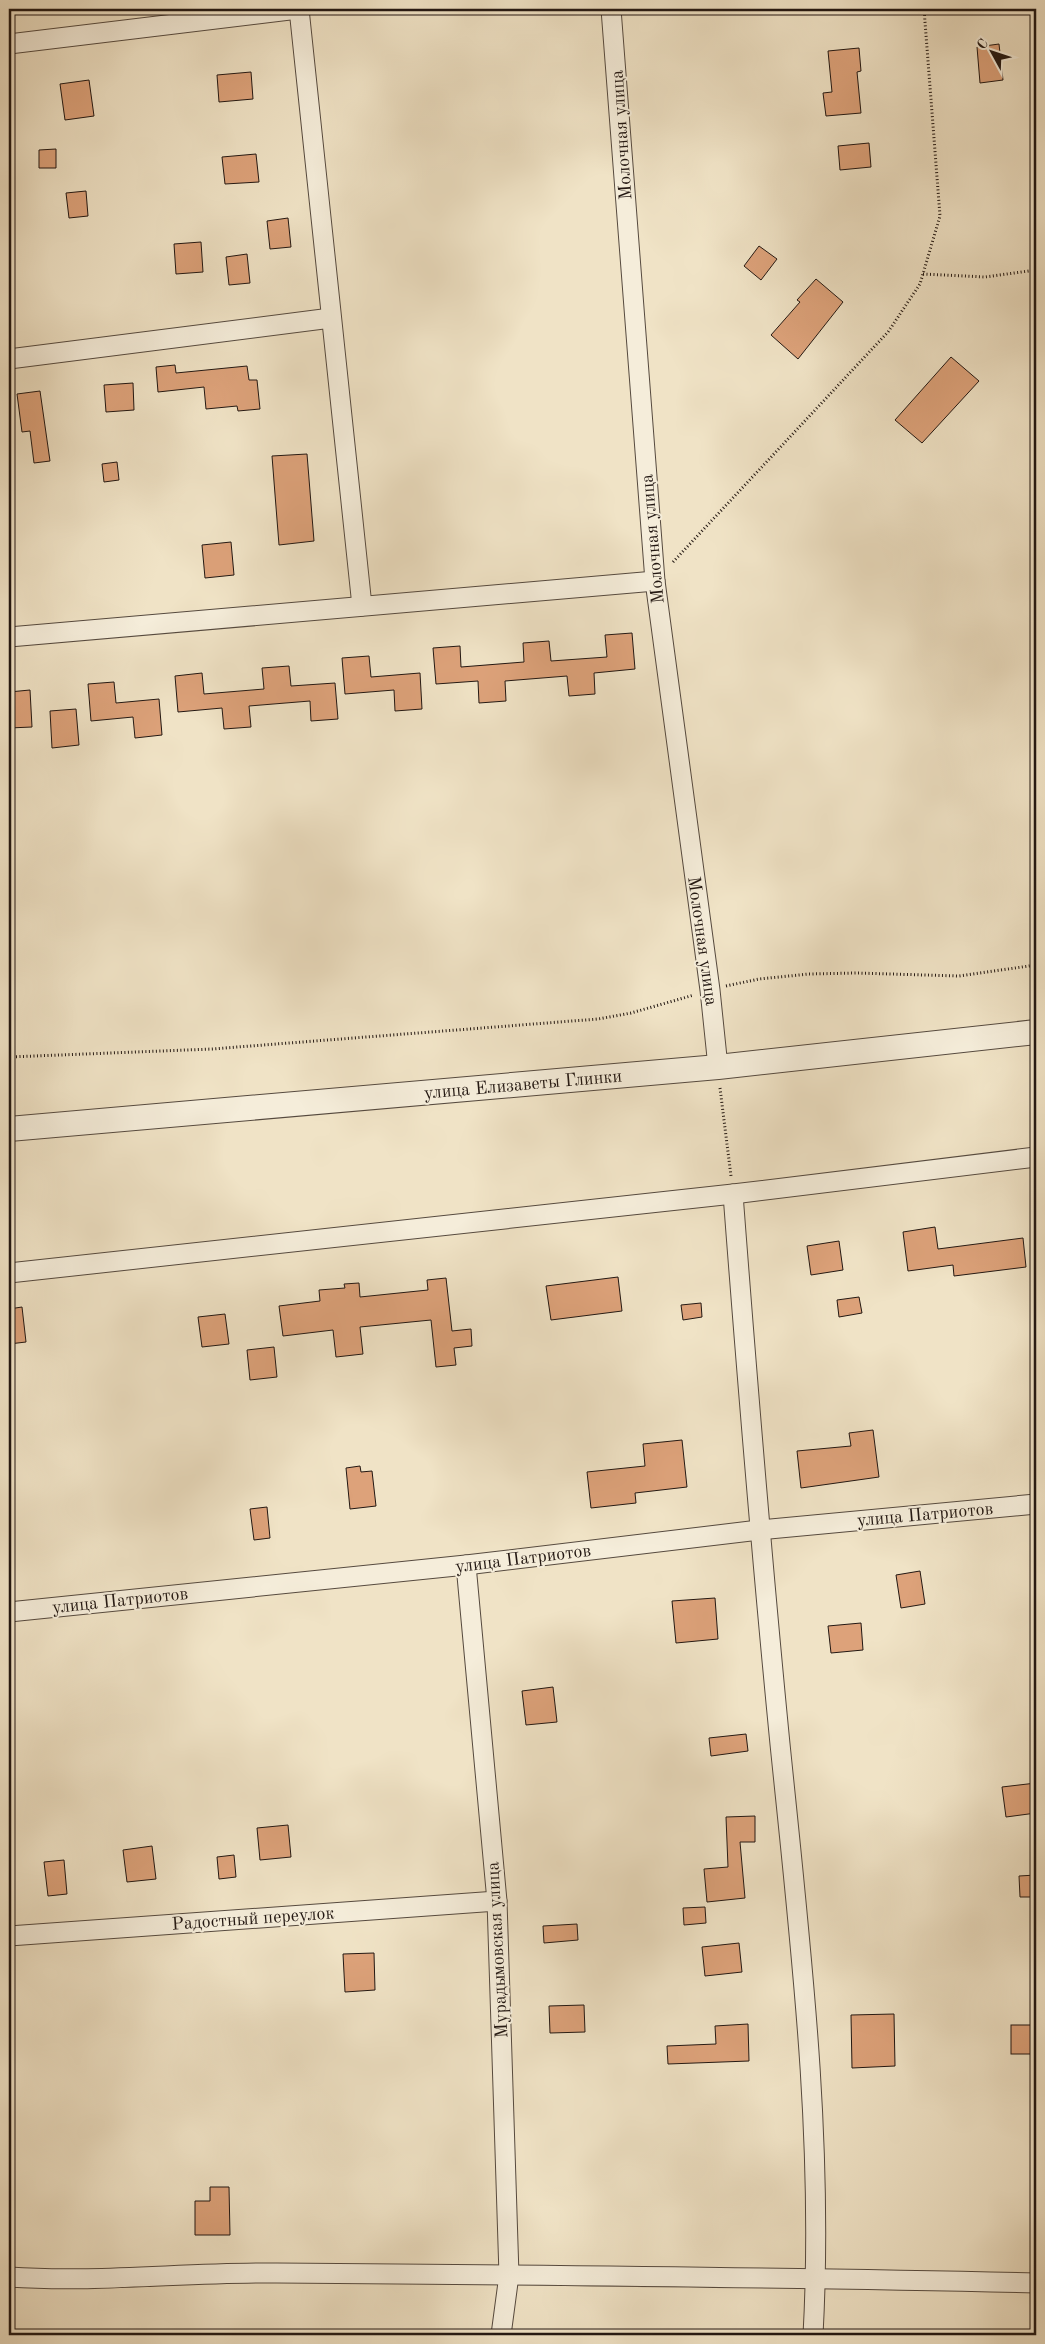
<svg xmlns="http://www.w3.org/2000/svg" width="1045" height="2344" font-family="'Old Standard TT',serif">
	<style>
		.building { fill: #dda27a; stroke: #221712 }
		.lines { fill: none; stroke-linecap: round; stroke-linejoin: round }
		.minor-casing { stroke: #564a3f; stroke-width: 21 }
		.tertiary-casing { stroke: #564a3f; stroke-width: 26 }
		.path { stroke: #221712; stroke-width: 3; stroke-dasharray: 1 2.5; stroke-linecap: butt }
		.minor { stroke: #f5edda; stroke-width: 19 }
		.tertiary { stroke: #f5edda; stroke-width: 24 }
		.labels { text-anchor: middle; stroke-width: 4; stroke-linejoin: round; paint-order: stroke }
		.street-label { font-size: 18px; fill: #221712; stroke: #f5edda }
	</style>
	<rect width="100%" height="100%" fill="#f0e3c6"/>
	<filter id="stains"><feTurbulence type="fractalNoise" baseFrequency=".004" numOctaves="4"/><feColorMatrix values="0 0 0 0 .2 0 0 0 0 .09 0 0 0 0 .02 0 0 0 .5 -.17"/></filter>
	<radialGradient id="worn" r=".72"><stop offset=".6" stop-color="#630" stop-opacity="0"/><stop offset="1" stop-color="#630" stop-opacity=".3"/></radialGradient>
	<!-- building -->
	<g class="building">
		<polygon points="999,44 1003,80 980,83 977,47"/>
		<polygon points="859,48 861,71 857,72 861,113 826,116 823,93 832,92 828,51"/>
		<polygon points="251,72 253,99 219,102 217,75"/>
		<polygon points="89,80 94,116 65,120 60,84"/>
		<polygon points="869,143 871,167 840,170 838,146"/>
		<polygon points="56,149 56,168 39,168 39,150"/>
		<polygon points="256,154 259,182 225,184 222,157"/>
		<polygon points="86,191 88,216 69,218 66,193"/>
		<polygon points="288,218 291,247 270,249 267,221"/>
		<polygon points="201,242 203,272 176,274 174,244"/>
		<polygon points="759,246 777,259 761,280 744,266"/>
		<polygon points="247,254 250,283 229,285 226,257"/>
		<polygon points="816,279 843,302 798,359 771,335 800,302 797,300"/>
		<polygon points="951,357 979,381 922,443 895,420"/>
		<polygon points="175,365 176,373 247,366 249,380 257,380 260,409 238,411 237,406 206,409 204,387 158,392 156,367"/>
		<polygon points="133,383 134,410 106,412 104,385"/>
		<polygon points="40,391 50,461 34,463 30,431 22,432 17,394"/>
		<polygon points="307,454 314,541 279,545 272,456"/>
		<polygon points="117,462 119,480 104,482 102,464"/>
		<polygon points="231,542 234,575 205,578 202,545"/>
		<polygon points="632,633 635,669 594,673 595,694 569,696 567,676 505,681 506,701 479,703 478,681 436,684 433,648 460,646 461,667 524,662 523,643 549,641 551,661 607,657 605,635"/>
		<polygon points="369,656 371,677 420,673 422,709 395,711 394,690 345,694 342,658"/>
		<polygon points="289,666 291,686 335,683 338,719 311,721 310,701 249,706 251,727 224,729 222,708 178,712 175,676 202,673 204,694 264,689 262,668"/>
		<polygon points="114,682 116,703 159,699 162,735 135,738 133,717 91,721 88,684"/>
		<polygon points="30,690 32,727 9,728 9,692"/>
		<polygon points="76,709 79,745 52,748 50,711"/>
		<polygon points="935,1227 938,1249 1023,1238 1026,1267 954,1276 953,1265 908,1271 903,1232"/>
		<polygon points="839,1241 843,1270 811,1275 807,1246"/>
		<polygon points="618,1277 622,1311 551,1320 546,1286"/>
		<polygon points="446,1278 452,1331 471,1329 472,1346 454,1348 456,1365 436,1367 431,1320 360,1327 363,1354 336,1357 333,1330 283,1336 279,1306 320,1301 319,1290 345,1288 344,1284 359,1283 360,1297 428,1290 427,1280"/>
		<polygon points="859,1297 862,1313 839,1317 837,1300"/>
		<polygon points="701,1303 702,1317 683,1320 681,1305"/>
		<polygon points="22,1307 26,1342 9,1344 9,1309"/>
		<polygon points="225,1314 229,1344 202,1347 198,1317"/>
		<polygon points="274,1347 277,1377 250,1380 247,1350"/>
		<polygon points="873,1430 879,1477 801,1488 797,1451 851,1446 849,1433"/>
		<polygon points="682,1440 687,1487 635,1493 636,1503 591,1508 587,1472 645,1466 643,1444"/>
		<polygon points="360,1466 361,1472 372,1471 376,1506 350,1509 346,1468"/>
		<polygon points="267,1507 270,1538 254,1540 250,1509"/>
		<polygon points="920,1571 925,1604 901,1608 896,1575"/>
		<polygon points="715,1598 718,1639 676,1643 672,1601"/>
		<polygon points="861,1623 863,1650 831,1653 828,1626"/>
		<polygon points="553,1687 557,1722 526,1725 522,1691"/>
		<polygon points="746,1734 748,1751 711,1756 709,1738"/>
		<polygon points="1036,1783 1036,1813 1006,1817 1002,1787"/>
		<polygon points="755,1816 755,1842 740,1842 745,1898 707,1902 704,1869 728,1867 726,1817"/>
		<polygon points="288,1825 291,1857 260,1860 257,1828"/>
		<polygon points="152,1846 156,1879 127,1882 123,1850"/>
		<polygon points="234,1855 236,1877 219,1879 217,1857"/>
		<polygon points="64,1860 67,1894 48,1896 44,1862"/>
		<polygon points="1036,1875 1036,1897 1020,1897 1019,1876"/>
		<polygon points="705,1907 706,1923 684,1925 683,1908"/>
		<polygon points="577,1924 578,1940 544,1943 543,1926"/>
		<polygon points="739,1943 742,1972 705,1976 702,1947"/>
		<polygon points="374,1953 375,1990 345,1992 343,1954"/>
		<polygon points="584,2005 585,2032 550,2033 549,2006"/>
		<polygon points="894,2014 895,2066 852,2068 851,2015"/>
		<polygon points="748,2024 749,2061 668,2064 667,2046 716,2044 715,2026"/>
		<rect x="1011" y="2025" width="25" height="29"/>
		<polygon points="210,2187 229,2187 230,2235 195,2235 195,2201 210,2201"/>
	</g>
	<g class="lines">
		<!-- minor casing -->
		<g class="minor-casing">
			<g id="minor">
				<polyline points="299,9 362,606"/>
				<polyline points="611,9 655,581 710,990 718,1067"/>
				<polyline points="9,44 298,9"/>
				<polyline points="9,359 331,318"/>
				<polyline points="9,637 655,581"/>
				<path d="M733,1194C747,1378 762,1561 780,1744C800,1941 824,2138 813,2335"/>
				<polyline points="9,1273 733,1194 1036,1157"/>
				<polyline points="466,1565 497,1901 509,2275 501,2335"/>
				<polyline points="9,1612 466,1565 759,1530 1036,1504"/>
				<polyline points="9,1936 497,1901"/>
				<path d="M9,2277C98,2283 187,2272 277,2273C530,2275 783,2277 1036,2283"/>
			</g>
		</g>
		<!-- tertiary casing -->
		<g class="tertiary-casing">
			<polyline id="tertiary" points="9,1129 718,1067 1036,1032"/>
		</g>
		<!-- path -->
		<g class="path">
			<polyline points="923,274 985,277 1036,270"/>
			<polyline points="673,562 888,332 920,284 940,216 924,9"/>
			<polyline points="726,986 759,979 809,974 856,973 959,976 1036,965"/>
			<polyline points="9,1057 212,1049 598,1019 631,1013 694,995"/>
			<polyline points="720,1088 731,1176"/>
		</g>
		<!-- minor -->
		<use href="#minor" class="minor"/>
		<!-- tertiary -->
		<use href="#tertiary" class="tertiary"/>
	</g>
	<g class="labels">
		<!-- street labels -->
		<g class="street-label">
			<text transform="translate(621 135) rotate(-94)" y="6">Молочная улица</text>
			<text transform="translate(652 539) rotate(-95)" y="6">Молочная улица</text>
			<text transform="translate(703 941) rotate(82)" y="6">Молочная улица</text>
			<text transform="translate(523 1084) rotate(-5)" y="6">улица Елизаветы Глинки</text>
			<text transform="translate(925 1514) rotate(-5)" y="6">улица Патриотов</text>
			<text transform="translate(523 1558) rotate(-7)" y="6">улица Патриотов</text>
			<text transform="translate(120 1600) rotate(-6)" y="6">улица Патриотов</text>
			<text transform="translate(253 1918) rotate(-4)" y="6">Радостный переулок</text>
			<text transform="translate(497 1950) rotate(-93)" y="6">Мурадымовская улица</text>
		</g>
	</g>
	<!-- margin -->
	<rect width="1045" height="2344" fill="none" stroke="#f0e3c6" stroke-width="30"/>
	<rect x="10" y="10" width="1025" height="2324" fill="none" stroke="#221712" stroke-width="2.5"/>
	<rect x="15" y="15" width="1015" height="2314" fill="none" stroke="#221712"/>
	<!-- north arrow -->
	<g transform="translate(992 52) rotate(310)" stroke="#f5edda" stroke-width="4" paint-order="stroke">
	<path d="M0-4L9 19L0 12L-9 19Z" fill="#221712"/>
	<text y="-8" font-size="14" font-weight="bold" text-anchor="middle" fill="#221712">С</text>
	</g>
	<rect width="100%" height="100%" filter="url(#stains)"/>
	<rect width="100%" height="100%" fill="url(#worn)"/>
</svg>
